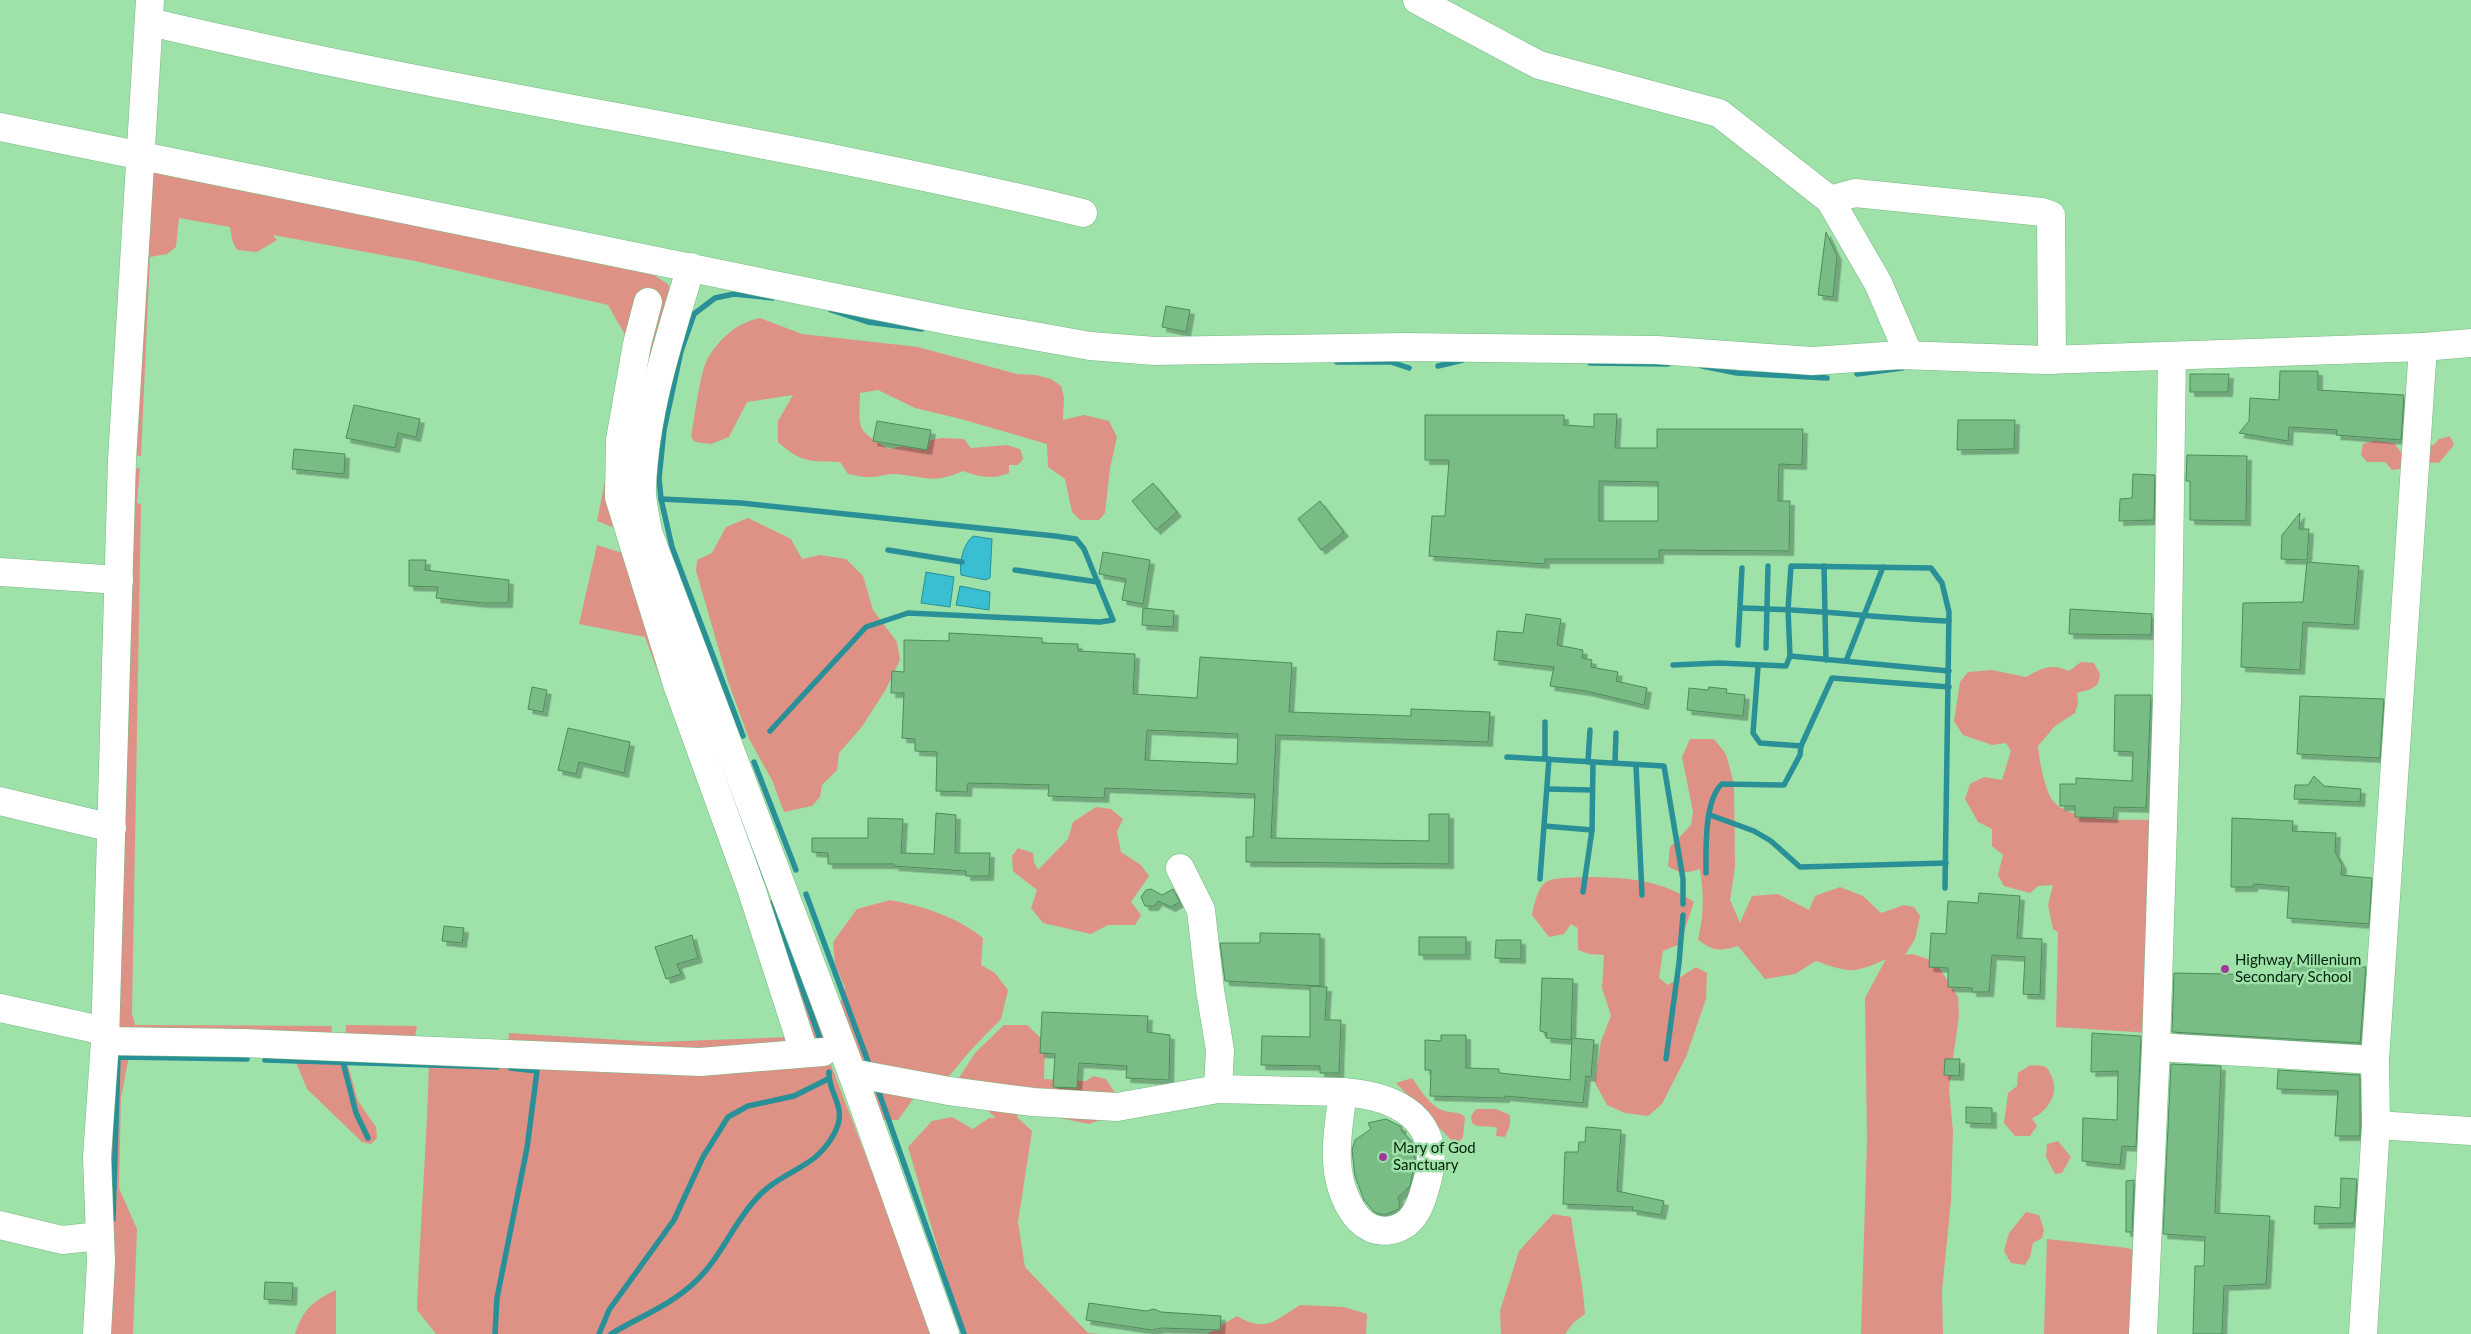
<svg xmlns="http://www.w3.org/2000/svg" width="2471" height="1334" font-family="Lato,sans-serif">
	<style>
		.green { fill: #de9286 }
		.water { fill: #3abfd2; stroke: #2a9097 }
		.lines { fill: none; stroke-linecap: round; stroke-linejoin: round }
		.stream { stroke: #2a9097; stroke-width: 5.5 }
		.building { fill: #7abc86; stroke: #4b8c58; fill-rule: evenodd; filter: url(#shadow) }
		.minor-casing { stroke: #76b882; stroke-width: 29 }
		.minor { stroke: #fff; stroke-width: 28 }
		.poi-dot { fill: #9f389b; stroke: #9ee2aa; stroke-width: 2 }
		.labels { text-anchor: middle; stroke-width: 5; stroke-linejoin: round; paint-order: stroke }
		.poi-label { font-size: 15px; fill: #05210c; stroke: #9ee2aa; text-anchor: start }
	</style>
	<defs>
		<filter id="shadow"><feDropShadow dx="4.5" dy="4.5" stdDeviation="0" flood-color="#0004"/></filter>
	</defs>
	<rect width="100%" height="100%" fill="#9ee2aa"/>
	<!-- green -->
	<g class="green">
		<polygon points="155,172 532,245 654,275 668,284 671,293 625,532 597,521 632,347 608,305 415,261 273,235 277,240 257,252 237,250 232,240 230,227 179,218 176,247 167,254 150,257 141,456 132,455 147,176"/>
		<path d="M760,318L802,334L918,347L1017,374L1036,375L1051,379L1061,386L1064,397L1063,420L1084,415L1109,421L1117,437L1110,468L1105,513L1099,520H1080L1072,512L1065,479L1048,467L1047,444L961,419L915,408L878,390L860,393C859,431 856,429 889,449L941,438L964,439L971,448L1007,445L1020,449L1023,459L1018,465H1009V473C993,480 979,477 963,471C931,485 926,476 894,474C886,474 879,477 871,477C863,478 855,475 848,474L840,462C810,461 801,463 778,442V421L793,395L747,402L729,437L711,444L695,442L691,437C694,420 700,373 707,360C718,340 737,322 760,318Z"/>
		<polygon points="2450,436 2454,445 2439,463 2426,462 2426,444 2434,445 2439,439"/>
		<path d="M2374,441L2394,443C2401,452 2408,459 2400,469L2392,470L2385,462H2367L2361,455L2363,444Z"/>
		<polygon points="140,468 137,503 141,504 132,1014 135,1025 332,1026 331,1040 126,1034 120,1027 117,1015 130,470"/>
		<polygon points="748,518 791,539 802,559 820,555 846,559 863,576 873,610 897,642 900,660 885,691 861,728 839,753 837,770 822,785 820,797 812,806 784,812 772,780 749,739 728,681 696,571 697,560 712,553 726,527"/>
		<polygon points="597,545 645,560 769,879 759,881 741,898 645,637 579,624"/>
		<path d="M2081,662L2094,663L2100,674L2098,684L2091,689L2077,693L2078,703L2075,713L2055,726L2038,746C2039,759 2045,793 2054,802C2075,824 2127,819 2156,820L2150,1033L2056,1027L2058,932L2053,929L2048,905L2053,885L2038,886L2030,893L2004,886L1998,875L2003,855L1992,846V829L1978,822L1965,799L1970,784L1984,777L2002,780L2011,751L2006,743L1992,745L1963,735L1954,721L1960,682L1968,672L1992,670L2026,677C2042,668 2052,663 2069,671Z"/>
		<path d="M1690,739H1714L1726,754L1734,784L1735,867L1730,900L1740,923L1752,896L1778,894L1809,910L1815,896L1840,887L1863,896L1881,913L1904,905L1914,907L1920,916L1915,939L1905,955L1912,954L1935,961L1958,997L1959,1015L1949,1089L1953,1131L1951,1201L1942,1291L1943,1334H1861L1867,1140L1865,998L1886,959C1853,974 1850,973 1816,961L1795,974L1765,979L1738,946C1721,951 1712,952 1698,939C1704,915 1704,894 1700,869C1686,873 1681,875 1668,866L1670,847L1691,825L1693,812L1682,757Z"/>
		<polygon points="1096,807 1111,809 1123,819 1117,832 1121,852 1141,865 1149,876 1131,902 1141,915 1135,925 1108,925 1091,934 1043,923 1031,908 1037,890 1013,871 1012,856 1018,848 1033,853 1034,862 1038,870 1068,839 1073,822"/>
		<path d="M1584,877C1622,877 1661,879 1694,902L1680,944L1663,951L1659,978L1668,985L1696,967L1707,973L1706,999L1686,1057L1662,1104L1648,1116L1625,1113L1607,1105L1595,1083L1601,1041L1611,1016L1602,988L1604,955L1589,954L1578,950V928L1571,924L1564,934L1549,937L1532,915C1541,875 1545,879 1584,877Z"/>
		<polygon points="774,898 824,1035 824,1040 813,1042 766,904"/>
		<path d="M890,900C923,906 957,917 983,938L981,965L995,973L1008,990L1001,1019L969,1052L950,1075L914,1098L898,1120H880L837,1013L845,988L835,964L833,942L857,909Z"/>
		<polygon points="752,904 793,1031 786,1049 685,1055 603,1053 508,1043 509,1033 655,1042 791,1037 744,907"/>
		<polygon points="346,1025 417,1026 415,1037 345,1041"/>
		<polygon points="1004,1025 1027,1025 1045,1042 1044,1079 1086,1081 1093,1076 1106,1079 1115,1093 1109,1117 1089,1124 1020,1110 1017,1117 1032,1131 1018,1222 1025,1267 1088,1333 1101,1334 963,1334 908,1147 932,1121 952,1117 973,1129 989,1118 996,1118 980,1104 959,1078 975,1053"/>
		<polygon points="130,1051 121,1098 119,1188 137,1229 133,1334 106,1334 109,1063 119,1052"/>
		<polygon points="293,1055 345,1055 358,1101 376,1127 377,1138 371,1144 362,1142 307,1089"/>
		<path d="M429,1060L719,1070L831,1065L934,1334H436L417,1310C420,1226 427,1143 429,1060Z"/>
		<path d="M2030,1065C2034,1066 2042,1065 2046,1067C2049,1069 2050,1074 2052,1077C2059,1093 2048,1112 2032,1118L2037,1126L2030,1136H2015L2004,1123L2008,1093L2017,1086L2018,1073Z"/>
		<path d="M1412,1078C1420,1089 1429,1105 1442,1110C1451,1114 1457,1110 1465,1117L1463,1137L1459,1142L1452,1141L1396,1083Z"/>
		<polygon points="1476,1109 1496,1109 1510,1115 1510,1125 1505,1137 1496,1136 1497,1129 1495,1127 1477,1126 1472,1123 1471,1116"/>
		<polygon points="2058,1141 2071,1157 2062,1173 2055,1174 2046,1157 2047,1144"/>
		<polygon points="2026,1212 2039,1215 2044,1230 2042,1238 2033,1243 2030,1257 2025,1265 2011,1263 2004,1251 2009,1233"/>
		<path d="M1553,1214L1571,1217C1575,1249 1583,1281 1585,1314L1573,1323L1565,1334H1501L1500,1311L1519,1251Z"/>
		<polygon points="2047,1239 2128,1248 2137,1251 2134,1334 2044,1334"/>
		<path d="M336,1290V1334H295C303,1309 313,1301 336,1290Z"/>
		<path d="M1300,1305L1344,1307L1367,1314L1366,1334H1207L1237,1316C1266,1333 1274,1321 1300,1305Z"/>
	</g>
	<!-- water -->
	<g class="water">
		<path d="M973,536L992,539L990,578L986,580L961,575C959,563 963,544 973,536Z"/>
		<polygon points="926,572 954,577 950,607 921,603"/>
		<polygon points="960,586 990,592 989,610 956,605"/>
	</g>
	<g class="lines">
		<!-- stream -->
		<g class="stream">
			<polyline points="831,310 868,322 922,329"/>
			<polyline points="1337,362 1391,362 1409,368"/>
			<polyline points="1590,363 1668,364"/>
			<polyline points="1438,366 1463,360"/>
			<polyline points="1702,366 1737,373 1827,378"/>
			<polyline points="1857,374 1902,368"/>
			<polyline points="661,499 741,503 1055,536 1076,539 1084,549 1113,620 1100,622 908,613 866,627 770,731"/>
			<polyline points="888,550 962,562"/>
			<polyline points="1824,566 1826,660"/>
			<polyline points="1015,570 1098,582"/>
			<path d="M1741,608C1811,609 1879,618 1949,621"/>
			<polyline points="1738,645 1742,568"/>
			<polyline points="1766,648 1768,566"/>
			<polyline points="1790,656 1949,671"/>
			<polyline points="1846,661 1883,567"/>
			<polyline points="1673,665 1719,663 1786,666 1790,656 1788,609 1791,566 1931,568 1942,583 1949,612 1945,888"/>
			<polyline points="1545,722 1545,759"/>
			<polyline points="743,736 672,547 661,499 659,478 664,430 681,351 694,314 715,298 734,294 773,298"/>
			<polyline points="1801,746 1832,678 1949,687"/>
			<polyline points="1507,757 1664,766 1683,879 1683,904"/>
			<polyline points="754,762 796,870"/>
			<polyline points="1588,762 1590,730"/>
			<polyline points="1615,763 1616,733"/>
			<polyline points="1636,765 1642,895"/>
			<polyline points="729,787 764,879"/>
			<polyline points="1547,789 1592,790"/>
			<polyline points="1710,815 1754,831 1771,841 1800,867 1946,863"/>
			<polyline points="1544,826 1592,830"/>
			<path d="M1706,873C1706,850 1704,800 1722,784L1784,785L1800,755L1801,746L1760,743L1753,733L1758,667"/>
			<polyline points="1540,879 1549,759"/>
			<polyline points="1583,892 1592,830 1593,762"/>
			<polyline points="806,894 870,1067"/>
			<polyline points="772,903 820,1039"/>
			<polyline points="1666,1059 1679,963 1683,915"/>
			<polyline points="265,1060 497,1067"/>
			<polyline points="343,1062 356,1113 368,1138"/>
			<polyline points="877,1087 964,1334"/>
			<polyline points="113,1219 118,1057 247,1059"/>
			<polyline points="495,1334 497,1298 527,1148 537,1071 510,1068"/>
			<polyline points="599,1334 609,1310 674,1220 703,1157 728,1117 748,1106 794,1096 828,1079"/>
			<path d="M611,1334C639,1317 671,1305 695,1282C725,1254 738,1210 770,1186C795,1167 817,1165 834,1134C849,1107 828,1095 829,1072"/>
		</g>
	</g>
	<!-- building -->
	<g class="building">
		<polygon points="1826,232 1837,256 1833,297 1818,295"/>
		<polygon points="1166,306 1190,310 1186,332 1162,327"/>
		<polygon points="2280,371 2318,371 2318,390 2404,395 2401,440 2336,435 2337,430 2289,427 2288,441 2239,433 2249,421 2250,398 2279,400"/>
		<polygon points="2190,374 2229,374 2228,392 2190,392"/>
		<polygon points="354,405 420,419 416,437 398,433 395,448 346,438"/>
		<path d="M1594,414H1617L1615,448H1657V429H1803L1802,465L1779,464L1778,501H1790L1789,551L1659,550V559H1545V564L1429,556L1432,516H1445L1449,460H1425V415H1564V425L1594,427ZM1599,481L1658,482V521H1599Z"/>
		<polygon points="1958,420 2015,420 2014,449 1957,450"/>
		<polygon points="877,421 931,430 927,450 873,441"/>
		<polygon points="294,449 345,454 344,474 292,469"/>
		<polygon points="2187,455 2247,456 2246,521 2190,520 2190,481 2186,481"/>
		<polygon points="2133,474 2155,475 2154,520 2119,521 2120,499 2132,498"/>
		<polygon points="1153,483 1177,512 1156,530 1132,501"/>
		<polygon points="1320,501 1344,532 1321,550 1298,519"/>
		<polygon points="2300,513 2299,529 2309,529 2307,560 2281,559 2282,535"/>
		<polygon points="1103,552 1150,560 1143,604 1122,600 1126,579 1099,574"/>
		<polygon points="409,560 426,560 425,570 509,580 508,603 483,603 436,598 438,587 409,586"/>
		<polygon points="2307,562 2359,566 2354,625 2303,622 2300,670 2241,667 2243,603 2303,602"/>
		<polygon points="1143,608 1174,611 1173,627 1142,625"/>
		<polygon points="2070,609 2152,614 2151,635 2069,634"/>
		<polygon points="1526,614 1561,619 1557,645 1583,650 1582,658 1592,660 1591,667 1618,672 1616,681 1647,688 1644,705 1586,691 1550,686 1554,667 1494,660 1497,631 1523,633"/>
		<path d="M949,633L1042,638V643L1078,644V651L1135,654L1133,694L1197,698L1200,657L1292,663L1289,712L1411,716V709L1490,712L1488,742L1276,735L1271,838L1429,841V814H1449V864L1246,862V837H1253L1255,794L1105,788L1104,798L1048,796L1049,785L968,783L967,792L936,791L937,752L915,751V739L902,738L904,693H891L892,671L904,672V640L949,641ZM1147,730L1238,734L1237,764L1145,760Z"/>
		<polygon points="532,687 547,690 543,712 528,709"/>
		<polygon points="1709,687 1727,689 1726,693 1745,695 1743,716 1687,710 1689,688 1708,690"/>
		<polygon points="2115,695 2151,695 2146,808 2114,807 2113,818 2075,817 2075,806 2060,806 2060,784 2076,784 2076,778 2132,781 2133,752 2114,751"/>
		<polygon points="2300,696 2384,699 2380,758 2297,754"/>
		<polygon points="568,728 630,742 624,773 579,762 576,774 558,770"/>
		<polygon points="2314,776 2324,786 2361,789 2360,802 2294,799 2295,785 2308,785"/>
		<polygon points="936,813 956,815 955,853 990,853 989,876 966,876 966,871 894,866 894,864 828,864 828,853 812,852 812,838 868,838 868,818 903,819 901,853 934,854"/>
		<polygon points="2232,818 2293,821 2292,831 2336,833 2335,852 2342,865 2341,875 2372,878 2369,924 2287,918 2289,887 2254,884 2253,887 2231,887"/>
		<polygon points="1151,889 1162,895 1173,889 1180,902 1171,907 1158,901 1154,906 1145,906 1141,897 1146,890"/>
		<polygon points="1979,893 2020,896 2017,938 2042,939 2040,995 2023,994 2025,957 1992,955 1989,992 1972,992 1972,988 1948,987 1948,968 1929,967 1931,933 1946,934 1948,901 1978,903"/>
		<polygon points="444,926 464,928 462,943 442,941"/>
		<polygon points="1260,933 1320,934 1320,986 1225,981 1220,943 1260,943"/>
		<polygon points="692,935 698,958 677,964 681,974 666,979 655,947"/>
		<rect x="1419" y="937" width="47" height="18"/>
		<polygon points="1496,940 1521,940 1521,959 1495,958"/>
		<polygon points="2283,962 2366,967 2360,1043 2172,1032 2174,973 2282,975"/>
		<polygon points="1542,978 1573,979 1571,1040 1546,1038 1547,1033 1540,1031"/>
		<polygon points="1310,986 1327,987 1325,1020 1341,1020 1339,1073 1320,1073 1320,1066 1261,1065 1262,1036 1310,1037"/>
		<polygon points="1042,1012 1148,1016 1147,1032 1170,1035 1169,1080 1126,1078 1127,1066 1079,1063 1077,1088 1053,1087 1055,1054 1040,1053"/>
		<polygon points="2092,1033 2141,1036 2136,1147 2122,1146 2120,1165 2082,1161 2083,1118 2117,1120 2118,1071 2091,1072"/>
		<polygon points="1441,1035 1466,1035 1466,1068 1499,1069 1499,1073 1570,1080 1572,1038 1594,1040 1591,1077 1586,1076 1583,1103 1505,1096 1505,1098 1430,1096 1431,1070 1425,1070 1425,1040 1441,1041"/>
		<polygon points="1945,1059 1960,1059 1959,1076 1944,1075"/>
		<polygon points="2171,1064 2221,1066 2215,1213 2270,1216 2266,1284 2224,1286 2222,1334 2193,1334 2195,1266 2204,1266 2205,1237 2163,1234"/>
		<polygon points="2278,1070 2360,1075 2360,1136 2335,1136 2338,1091 2277,1089"/>
		<polygon points="1966,1107 1992,1108 1992,1124 1966,1123"/>
		<polygon points="1386,1119 1402,1127 1401,1130 1411,1141 1415,1160 1410,1186 1398,1197 1400,1205 1399,1209 1384,1215 1374,1212 1364,1200 1355,1176 1352,1150 1355,1140 1371,1129 1368,1123"/>
		<polygon points="1586,1127 1621,1130 1617,1191 1664,1201 1661,1215 1632,1210 1633,1207 1563,1204 1565,1152 1578,1152 1579,1142 1585,1142"/>
		<polygon points="2341,1178 2357,1179 2354,1223 2314,1224 2315,1206 2340,1208"/>
		<polygon points="2134,1180 2132,1232 2126,1232 2126,1181"/>
		<polygon points="265,1282 293,1283 292,1301 264,1299"/>
		<polygon points="1089,1303 1146,1311 1154,1309 1161,1312 1221,1316 1220,1330 1161,1328 1152,1330 1086,1320"/>
	</g>
	<g class="lines">
		<!-- minor casing -->
		<g class="minor-casing">
			<g id="minor">
				<polyline points="1417,0 1539,65 1719,113 1830,200 1878,283 1909,355"/>
				<path d="M150,22C459,96 775,138 1083,213"/>
				<polyline points="0,127 956,322 1090,346 1155,351 1404,347 1657,350 1812,361 1900,355 2045,360 2423,347 2471,343"/>
				<polyline points="1830,200 1855,193 2042,212 2051,215 2052,360"/>
				<path d="M691,267C669,339 645,411 642,487C641,501 646,517 648,532L852,1073L945,1334"/>
				<polyline points="648,302 637,344 620,440 619,497 678,687 751,888 804,1052"/>
				<polyline points="0,572 119,580"/>
				<polyline points="0,801 112,828"/>
				<polyline points="1180,868 1201,910 1210,990 1220,1050 1218,1089"/>
				<polyline points="0,1008 105,1031"/>
				<polyline points="105,1041 242,1043 700,1062 823,1052"/>
				<polyline points="2156,1047 2375,1060"/>
				<polyline points="852,1073 949,1091 1033,1102 1117,1107 1218,1089 1343,1092"/>
				<path d="M1343,1092C1397,1096 1445,1120 1427,1182C1423,1196 1419,1213 1407,1223C1396,1231 1383,1233 1371,1228C1362,1224 1355,1216 1350,1207C1329,1170 1338,1131 1343,1092Z"/>
				<polyline points="2376,1125 2471,1131"/>
				<polyline points="0,1225 62,1240 100,1236"/>
				<polyline points="97,1334 101,1262 97,1157 105,1041 122,460 150,0"/>
				<polyline points="2143,1334 2156,1047 2167,699 2172,356"/>
				<polyline points="2363,1334 2376,1125 2375,1060 2423,347"/>
			</g>
		</g>
		<!-- minor -->
		<use href="#minor" class="minor"/>
	</g>
	<!-- markers -->
	<g class="poi-dot">
		<circle cx="2225" cy="969" r="5"/>
		<circle cx="1383" cy="1157" r="5"/>
	</g>
	<g class="labels">
		<!-- poi labels -->
		<g class="poi-label">
			<text x="2235" y="965">Highway Millenium<tspan x="2235" dy="17">Secondary School</tspan></text>
			<text x="1393" y="1153">Mary of God<tspan x="1393" dy="17">Sanctuary</tspan></text>
		</g>
	</g>
</svg>
